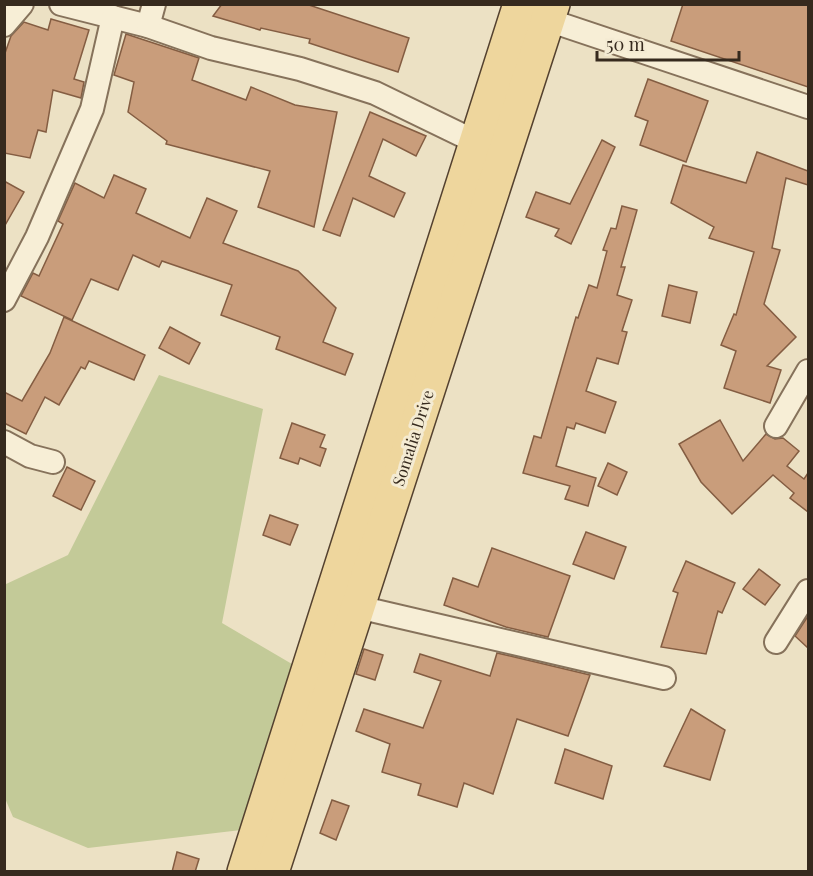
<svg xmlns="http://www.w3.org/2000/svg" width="813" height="876" font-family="'Playfair Display',serif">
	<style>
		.green { fill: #c3ca98 }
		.building { fill: #c99d7b; stroke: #845d42; stroke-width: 1.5 }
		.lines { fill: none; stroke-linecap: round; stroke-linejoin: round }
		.street-casing { stroke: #86725b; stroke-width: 26 }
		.primary-casing { stroke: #54412f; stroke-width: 36 }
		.street { stroke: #f7eed6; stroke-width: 22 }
		.primary { stroke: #eed69d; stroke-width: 33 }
		.labels { text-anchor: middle; stroke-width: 6; stroke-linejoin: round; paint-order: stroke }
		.street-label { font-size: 16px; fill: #362a1e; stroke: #f4ebd3 }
	</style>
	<rect width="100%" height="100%" fill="#ece1c4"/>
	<!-- green -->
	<polygon class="green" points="159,375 263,409 222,623 309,674 258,828 88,848 13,817 4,796 4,585 68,555"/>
	<!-- building -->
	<g class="building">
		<polygon points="222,4 306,4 409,38 398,72 309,43 310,39 261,28 260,30 213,16"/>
		<polygon points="683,4 808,4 808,87 671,41"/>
		<polygon points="51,19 89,30 74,79 84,82 81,98 53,90 46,132 38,130 30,158 4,153 4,56 11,36 24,22 48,30"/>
		<polygon points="126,34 199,58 192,80 246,100 251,87 295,105 337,112 314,227 258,207 270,171 166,144 167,141 128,112 134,82 114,75"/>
		<polygon points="648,79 708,101 686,162 640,145 648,121 635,116"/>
		<polygon points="370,112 426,136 416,156 383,139 369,176 405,193 394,217 353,198 340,236 323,230"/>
		<polygon points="602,140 615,147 571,244 555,236 559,229 526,217 536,192 570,204"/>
		<polygon points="757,152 808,171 808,185 786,178 772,248 780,250 764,304 796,337 767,366 781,370 770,403 724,388 736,351 721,345 734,314 736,315 754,252 709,238 714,227 671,203 683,165 746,183"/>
		<polygon points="114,175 146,189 136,213 190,238 207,198 237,211 223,243 298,271 336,308 323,342 353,354 345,375 276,349 280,337 221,315 232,285 162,261 159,267 133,255 118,290 91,279 72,320 21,296 33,273 39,276 63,224 58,221 75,183 104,198"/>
		<polygon points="4,181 24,192 4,227"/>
		<polygon points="622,206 637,210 621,267 625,267 617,295 632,300 622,331 627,332 618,364 597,358 586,391 616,402 605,433 576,423 574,429 567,427 556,466 596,478 588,506 565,499 570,486 523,473 534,436 541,438 576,317 578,318 589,285 597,288 607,251 603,250 611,228 616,229"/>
		<polygon points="669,285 697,292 690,323 662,316"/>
		<polygon points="64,317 145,355 134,380 89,361 85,369 81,367 59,405 45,397 26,434 4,423 4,392 22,401 50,353"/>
		<polygon points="170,327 200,343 189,364 159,348"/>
		<polygon points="720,420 743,461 766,434 775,439 783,438 799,451 787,466 804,479 808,473 808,512 790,498 794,493 773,475 732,514 701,482 679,444"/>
		<polygon points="292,423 325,435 320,447 326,449 320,466 300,458 298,464 280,458"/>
		<polygon points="608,463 627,472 617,495 598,486"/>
		<polygon points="67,467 95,481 81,510 53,496"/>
		<polygon points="270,515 298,525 290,545 263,535"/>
		<polygon points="586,532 626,547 614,579 573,564"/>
		<polygon points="492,548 570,576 548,637 506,627 444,605 453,578 478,587"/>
		<polygon points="686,561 735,583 722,613 718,611 706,654 661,647 678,593 673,591"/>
		<polygon points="759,569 780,585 765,605 743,589"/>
		<polygon points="808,616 808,648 795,636"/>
		<polygon points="364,649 383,655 375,680 356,674"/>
		<polygon points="497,653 590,675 568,736 517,719 493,794 464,783 457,807 418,795 421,784 382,772 390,744 356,731 364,709 423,728 441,681 414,672 420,654 490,676"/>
		<polygon points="691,709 725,730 710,780 664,766"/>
		<polygon points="565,749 612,766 603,799 555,783"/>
		<polygon points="332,800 349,806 336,840 320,833"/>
		<polygon points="177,852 199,859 195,872 172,872"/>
	</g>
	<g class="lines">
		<!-- street casing -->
		<g class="street-casing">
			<g id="street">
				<polyline points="61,4 148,26 211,48 300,69 375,93 476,142"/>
				<polyline points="548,20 808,107"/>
				<polyline points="4,25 22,4"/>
				<polyline points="148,26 154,4"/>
				<polyline points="4,300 37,237 92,109 113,17"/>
				<polyline points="776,426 808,371"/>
				<polyline points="4,442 30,456 53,462"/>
				<polyline points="358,607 664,678"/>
				<polyline points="776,642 808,591"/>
			</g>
		</g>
		<!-- primary casing -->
		<g class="primary-casing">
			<g id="primary">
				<polyline points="244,872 520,4"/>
				<polyline points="272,872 553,4"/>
			</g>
		</g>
		<!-- street -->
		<use href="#street" class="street"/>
		<!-- primary -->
		<use href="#primary" class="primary"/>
	</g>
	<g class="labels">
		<!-- street labels -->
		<g class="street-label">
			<text transform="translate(413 438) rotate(-72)" y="6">Somalia Drive</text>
		</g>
	</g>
	<!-- border -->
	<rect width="813" height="876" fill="none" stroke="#362a1e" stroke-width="12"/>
	<!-- scale -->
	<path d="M597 51v9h142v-9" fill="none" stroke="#362a1e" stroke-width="3"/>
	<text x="606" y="51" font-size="18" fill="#362a1e" stroke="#f4ebd3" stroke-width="4.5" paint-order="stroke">50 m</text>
</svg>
